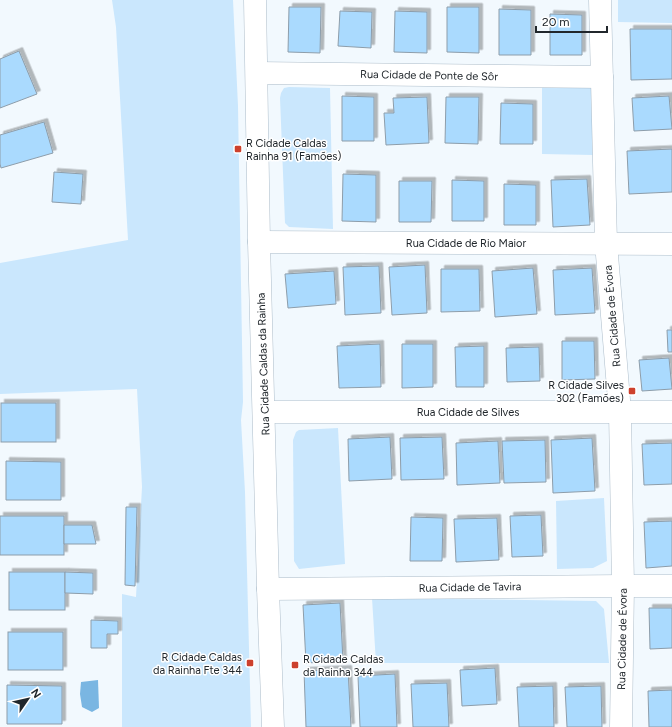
<svg xmlns="http://www.w3.org/2000/svg" width="672" height="727" font-family="Figtree,sans-serif">
	<style>
		.green { fill: #cae7fd }
		.water { fill: #7ab6e2 }
		.building { fill: #aadafe; stroke: #8d9daa; filter: url(#shadow) }
		.lines { fill: none; stroke-linecap: round; stroke-linejoin: round }
		.minor-casing { stroke: #adbdca; stroke-width: 23 }
		.minor { stroke: #fff; stroke-width: 22 }
		.poi-dot { fill: #cd412d; stroke: #fff; stroke-width: 1.5 }
		.labels { text-anchor: middle; stroke-width: 3; stroke-linejoin: round; paint-order: stroke }
		.street-label { font-size: 11px; fill: #21272c; stroke: #fff }
		.poi-label { font-size: 11px; fill: #21272c; stroke: #fff; text-anchor: start }
	</style>
	<defs>
		<filter id="shadow"><feDropShadow dx="3.5" dy="-3.5" stdDeviation="0" flood-color="#0004"/></filter>
	</defs>
	<rect width="100%" height="100%" fill="#f2f9fe"/>
	<!-- green -->
	<g class="green">
		<polygon points="112,0 233,0 238,106 243,402 241,420 245,492 251,727 122,727 122,594 136,597 142,487 137,389 0,394 0,263 128,240 116,27"/>
		<polygon points="618,0 672,0 672,23 618,22"/>
		<polygon points="289,87 330,88 333,229 289,227 285,223 280,98 281,93 284,88"/>
		<polygon points="542,87 593,87 593,155 542,154"/>
		<polygon points="338,428 345,564 299,569 294,561 293,440 296,432 299,430"/>
		<polygon points="604,498 607,561 593,568 557,569 556,501"/>
		<polygon points="372,598 596,601 604,609 609,663 376,663"/>
	</g>
	<!-- water -->
	<polygon class="water" points="98,680 99,708 92,712 82,707 80,694 81,682"/>
	<!-- building -->
	<g class="building">
		<polygon points="289,7 321,7 320,53 288,52"/>
		<polygon points="447,7 479,7 479,53 447,52"/>
		<polygon points="499,9 531,10 531,55 499,55"/>
		<polygon points="340,11 372,12 371,48 338,46"/>
		<polygon points="395,11 427,12 427,53 394,52"/>
		<polygon points="550,14 582,15 582,55 550,55"/>
		<polygon points="630,29 672,29 672,79 631,80"/>
		<polygon points="19,51 37,94 0,108 0,59"/>
		<polygon points="342,96 374,97 374,141 342,141"/>
		<polygon points="669,96 672,129 634,131 632,98"/>
		<polygon points="427,97 429,143 386,145 384,113 394,113 393,98"/>
		<polygon points="446,97 479,97 478,144 445,143"/>
		<polygon points="501,103 533,104 533,144 500,144"/>
		<polygon points="44,122 53,153 1,168 0,164 0,135"/>
		<polygon points="672,149 672,192 629,194 627,151"/>
		<polygon points="54,172 83,174 81,204 52,202"/>
		<polygon points="343,174 376,175 376,222 342,221"/>
		<polygon points="587,179 590,225 553,227 551,180"/>
		<polygon points="452,180 484,181 484,221 452,221"/>
		<polygon points="399,181 432,181 431,222 399,222"/>
		<polygon points="504,184 536,185 536,225 504,225"/>
		<polygon points="425,265 427,313 392,315 389,267"/>
		<polygon points="379,266 381,313 345,315 343,267"/>
		<polygon points="533,268 537,314 495,317 492,271"/>
		<polygon points="592,268 595,313 555,315 553,270"/>
		<polygon points="441,269 479,269 480,311 441,312"/>
		<polygon points="334,271 336,304 288,308 285,274"/>
		<polygon points="667,330 672,330 672,352 668,352"/>
		<polygon points="562,341 594,341 595,379 562,380"/>
		<polygon points="380,344 381,387 339,388 337,346"/>
		<polygon points="402,344 433,344 433,387 402,388"/>
		<polygon points="484,346 484,387 456,387 455,347"/>
		<polygon points="539,347 540,381 507,382 506,348"/>
		<polygon points="669,358 672,389 642,391 639,360"/>
		<rect x="1" y="403" width="55" height="39"/>
		<polygon points="390,437 392,479 349,481 348,439"/>
		<polygon points="442,437 444,479 401,480 400,438"/>
		<polygon points="592,438 595,491 553,493 551,440"/>
		<polygon points="545,440 546,482 504,483 502,441"/>
		<polygon points="498,441 500,483 457,485 456,443"/>
		<polygon points="672,443 672,484 644,485 642,444"/>
		<polygon points="6,461 61,462 61,500 6,500"/>
		<polygon points="126,507 137,507 135,586 125,585"/>
		<polygon points="541,515 543,556 512,557 510,516"/>
		<rect x="0" y="516" width="64" height="39"/>
		<polygon points="411,517 443,518 442,561 410,561"/>
		<polygon points="497,518 499,560 456,562 454,519"/>
		<polygon points="672,521 672,566 646,568 644,522"/>
		<polygon points="64,525 92,525 96,544 64,544"/>
		<rect x="9" y="572" width="56" height="38"/>
		<polygon points="65,572 93,573 93,594 65,593"/>
		<polygon points="340,603 343,661 306,663 303,605"/>
		<polygon points="649,608 672,608 672,648 650,649"/>
		<polygon points="91,620 118,621 118,634 107,634 107,648 91,648"/>
		<rect x="8" y="632" width="55" height="38"/>
		<polygon points="495,668 497,704 462,706 460,670"/>
		<polygon points="348,669 351,727 306,727 304,671"/>
		<polygon points="395,674 397,727 360,727 358,676"/>
		<polygon points="447,683 449,727 413,727 411,684"/>
		<polygon points="7,685 62,686 62,724 7,724"/>
		<polygon points="553,686 554,727 519,727 517,687"/>
		<polygon points="601,686 602,727 567,727 565,687"/>
		<polygon points="672,690 672,727 649,727 648,691"/>
	</g>
	<g class="lines">
		<!-- minor casing -->
		<g class="minor-casing">
			<g id="minor">
				<polyline points="255,0 259,242 268,589 273,727"/>
				<polyline points="600,0 606,243 620,412 623,586 621,727"/>
				<polyline points="257,73 602,77"/>
				<polyline points="259,242 672,244"/>
				<polyline points="264,412 672,412"/>
				<polyline points="268,589 623,586 672,586"/>
			</g>
		</g>
		<!-- minor -->
		<use href="#minor" class="minor"/>
	</g>
	<!-- markers -->
	<g class="poi-dot">
		<rect x="234" y="145" width="8" height="8" rx="2"/>
		<rect x="628" y="387" width="8" height="8" rx="2"/>
		<rect x="246" y="659" width="8" height="8" rx="2"/>
		<rect x="291" y="661" width="8" height="8" rx="2"/>
	</g>
	<g class="labels">
		<!-- street labels -->
		<g class="street-label">
			<text transform="translate(429 75) rotate(1)" y="4">Rua Cidade de Ponte de Sôr</text>
			<text x="466" y="247">Rua Cidade de Rio Maior</text>
			<text transform="translate(612 316) rotate(-95)" y="4">Rua Cidade de Évora</text>
			<text transform="translate(263 364) rotate(-92)" y="4">Rua Cidade Caldas da Rainha</text>
			<text x="468" y="416">Rua Cidade de Silves</text>
			<text transform="translate(470 587) rotate(-1)" y="4">Rua Cidade de Tavira</text>
			<text transform="translate(622 639) rotate(-89)" y="4">Rua Cidade de Évora</text>
		</g>
		<!-- poi labels -->
		<g class="poi-label">
			<text x="246" y="147">R Cidade Caldas<tspan x="246" dy="13">Rainha 91 (Famões)</tspan></text>
			<text x="624" y="389" text-anchor="end">R Cidade Silves<tspan x="624" dy="13">302 (Famões)</tspan></text>
			<text x="242" y="661" text-anchor="end">R Cidade Caldas<tspan x="242" dy="13">da Rainha Fte 344</tspan></text>
			<text x="303" y="663">R Cidade Caldas<tspan x="303" dy="13">da Rainha 344</tspan></text>
		</g>
	</g>
	<!-- north arrow -->
	<g transform="translate(28 699) rotate(56)" stroke="#ffffff" stroke-width="3" paint-order="stroke">
	<path d="M0-3L7 15L0 10L-7 15Z" fill="#21272c"/>
	<text y="-6" font-size="11" font-weight="bold" text-anchor="middle" fill="#21272c">N</text>
	</g>
	<!-- scale -->
	<path d="M536 26v6h71v-6" fill="none" stroke="#21272c" stroke-width="2"/>
	<text x="542" y="26" font-size="12" fill="#21272c" stroke="#ffffff" stroke-width="3" paint-order="stroke">20 m</text>
</svg>
